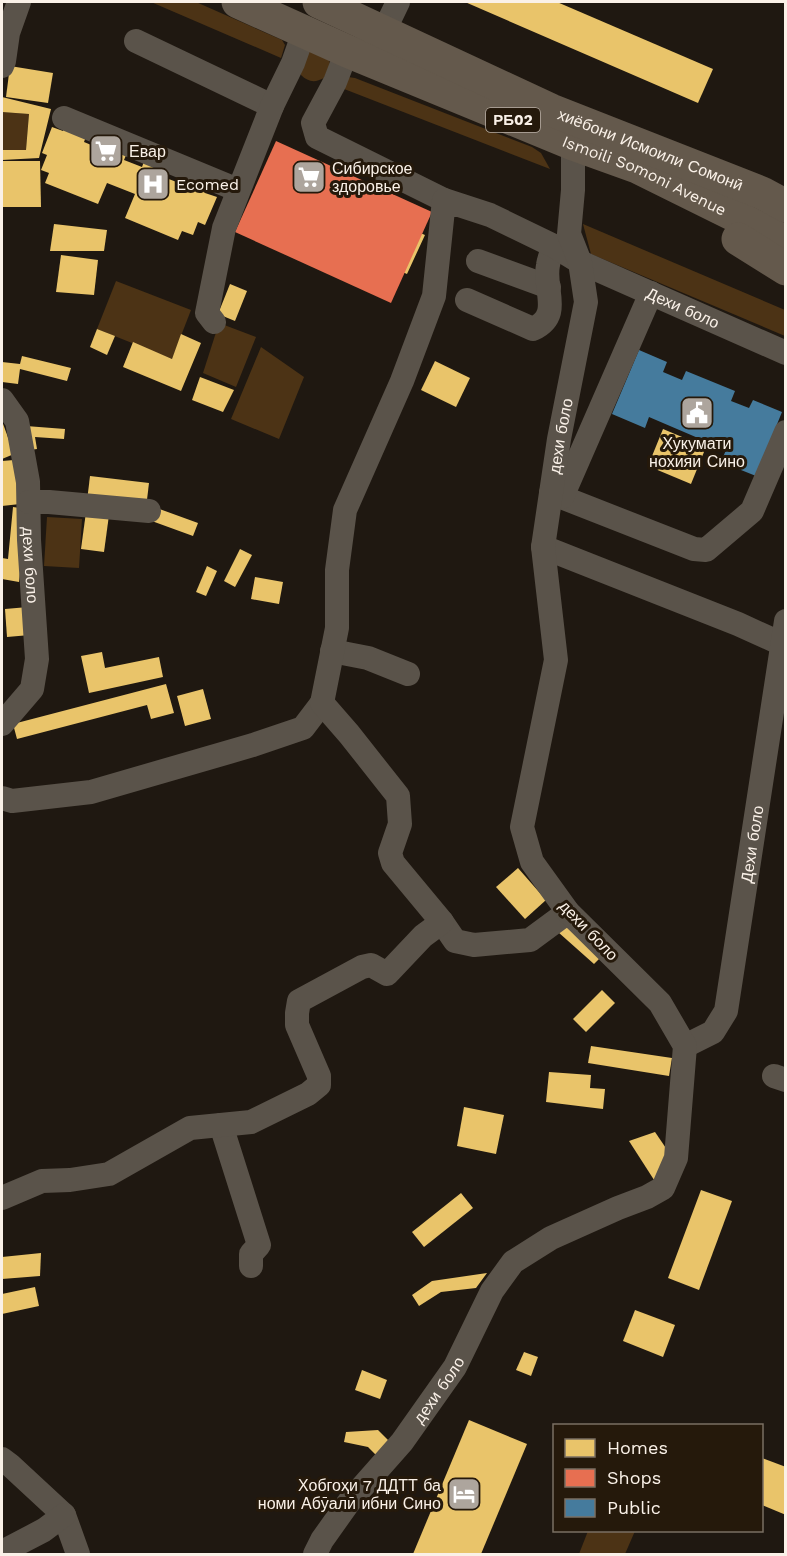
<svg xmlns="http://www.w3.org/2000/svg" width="787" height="1556" font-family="'Work Sans',sans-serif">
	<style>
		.green { fill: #4c3315 }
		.homes { fill: #e9c46a }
		.shops { fill: #e76f51 }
		.public { fill: #457b9d }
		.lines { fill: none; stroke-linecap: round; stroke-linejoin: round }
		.minor { stroke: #5a534a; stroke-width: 24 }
		.highway { stroke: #64594c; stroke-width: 33 }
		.labels { text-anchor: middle; stroke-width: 6; stroke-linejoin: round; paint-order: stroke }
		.shield { fill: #25190b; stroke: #bab0a6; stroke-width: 1.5 }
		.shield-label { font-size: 15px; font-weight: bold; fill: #faf1e8 }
		.street-label { font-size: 16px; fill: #faf1e8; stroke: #25190b }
		.poi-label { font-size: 16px; fill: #faf1e8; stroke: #25190b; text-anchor: start }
	</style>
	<rect width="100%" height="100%" fill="#1f1811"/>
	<!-- green -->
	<g class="green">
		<polygon points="151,2 196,2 282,40 285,45 281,58"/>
		<path d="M311,50L329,59L330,64L324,78C315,83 308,82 301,75L300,59Z"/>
		<polygon points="348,77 355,78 532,147 541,153 550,169 339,87"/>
		<polygon points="2,112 29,114 26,150 2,150"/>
		<polygon points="583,224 785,310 785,336 591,254"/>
		<polygon points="116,281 191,310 172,359 97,329"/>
		<polygon points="219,323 256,337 236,387 203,373"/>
		<polygon points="261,347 304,377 279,439 231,419"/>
		<polygon points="47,517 82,519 79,568 44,566"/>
		<polygon points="588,1531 588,1530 635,1531 625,1554 579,1554"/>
	</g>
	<!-- homes -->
	<g class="homes">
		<polygon points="465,2 557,2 713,69 698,103"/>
		<polygon points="10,66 53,73 48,103 6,97"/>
		<polygon points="2,97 51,109 39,158 2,160 2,150 26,150 29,114 2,112"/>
		<polygon points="66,122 88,131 84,142 101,149 105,138 129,148 124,160 142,167 146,156 171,166 166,178 182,184 187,173 209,182 205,193 217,197 205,225 198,222 193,235 182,231 178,240 125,218 135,194 107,183 98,204 45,183 49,173 41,170 47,155 42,153 52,127 63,131"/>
		<polygon points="282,153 336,178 329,191 336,194 318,233 305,227 302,234 260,215 264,206 259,204 264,193 258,190 272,160 277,163"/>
		<polygon points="2,161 40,161 41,207 2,207"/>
		<polygon points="370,194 424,219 418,232 425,235 407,274 393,268 390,275 348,256 352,247 347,245 352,234 346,231 360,202 366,204"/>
		<polygon points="54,224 107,230 104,251 50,251"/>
		<polygon points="61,255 98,260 94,295 56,292"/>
		<polygon points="230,284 247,291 235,321 218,314"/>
		<polygon points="97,329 115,336 107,355 90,347"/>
		<polygon points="181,334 201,343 181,391 123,367 133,342 172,359"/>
		<polygon points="22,356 71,368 67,381 20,369 18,384 2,382 2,362 20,364"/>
		<polygon points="435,361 470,378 456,407 421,390"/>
		<polygon points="200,377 234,390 223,412 192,400"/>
		<polygon points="2,421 14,454 2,459"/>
		<polygon points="26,426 65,429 64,439 35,437 37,449 30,450"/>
		<polygon points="663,429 706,447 691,484 648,466"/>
		<polygon points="14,460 20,504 2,506 2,461"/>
		<polygon points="90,476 149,483 146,508 87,501"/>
		<polygon points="13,507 27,509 19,582 2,579 2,558 8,559"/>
		<polygon points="154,507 198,523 193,536 149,520"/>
		<polygon points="86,512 109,515 104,552 81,549"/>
		<polygon points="240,549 252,555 235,587 224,581"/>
		<polygon points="207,566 217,571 206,596 196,592"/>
		<polygon points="255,577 283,582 279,604 251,599"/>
		<polygon points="28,607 30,635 7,637 5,609"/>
		<polygon points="102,652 105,668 159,657 163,677 89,693 81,656"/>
		<polygon points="166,684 174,713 151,719 147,705 17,739 13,724"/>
		<polygon points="203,689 211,719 185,726 177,696"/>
		<polygon points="518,868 546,900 525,919 496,887"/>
		<polygon points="564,925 601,957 594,964 558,932"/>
		<polygon points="602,990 615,1003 586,1032 573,1019"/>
		<polygon points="591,1046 672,1058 669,1076 588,1063"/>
		<polygon points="549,1072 591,1075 590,1088 605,1089 603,1109 546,1102"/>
		<polygon points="464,1107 504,1115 496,1154 457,1146"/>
		<polygon points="655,1132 672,1157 656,1183 629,1141"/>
		<polygon points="701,1190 732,1201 699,1290 668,1278"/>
		<polygon points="461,1193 473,1208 424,1247 412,1232"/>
		<polygon points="41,1253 40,1276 2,1279 2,1257"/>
		<polygon points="487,1273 476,1288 441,1292 419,1306 412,1295 432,1281"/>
		<polygon points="35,1287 39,1306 2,1314 2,1294"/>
		<polygon points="635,1310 675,1325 663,1357 623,1341"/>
		<polygon points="524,1352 538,1357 531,1376 516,1370"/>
		<polygon points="362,1370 387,1380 380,1399 355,1390"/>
		<polygon points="469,1420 527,1444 481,1554 413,1554"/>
		<polygon points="378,1430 395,1447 381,1460 368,1447 344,1442 346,1432"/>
		<polygon points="762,1458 786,1467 786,1515 762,1505"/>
	</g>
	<!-- shops -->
	<polygon class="shops" points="276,141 432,212 391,303 235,232"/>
	<!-- public -->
	<polygon class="public" points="639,350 667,362 663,372 682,380 686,371 735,391 731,401 749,408 753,400 782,412 756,476 721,462 726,450 649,417 645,428 612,414"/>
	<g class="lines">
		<!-- minor -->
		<g class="minor">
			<polyline points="384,31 398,2"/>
			<polyline points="136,41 272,106"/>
			<polyline points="347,51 335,82 313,123 317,137 444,200"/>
			<polyline points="2,66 4,61 8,33 19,2"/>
			<polyline points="64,118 238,190"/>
			<polyline points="478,261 549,287"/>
			<path d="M467,300L533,329C563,315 543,290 548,265C549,258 552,252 554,246"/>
			<polyline points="214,322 207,313 224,228 272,106 293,63 304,32"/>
			<path id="s1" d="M2,400L17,421L28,482L29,540L37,659L32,689L2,724"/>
			<polyline points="551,493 694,549 706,550 752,511 786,432"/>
			<polyline points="562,497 651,293"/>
			<polyline points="29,502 49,502 149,511"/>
			<polyline points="543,547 738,624 782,644"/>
			<polyline points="332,651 368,658 408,674"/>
			<polyline points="2,798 12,801 91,792 253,745 303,728 322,703"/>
			<polyline points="442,922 455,941 474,945 530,940 568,912"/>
			<path id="s2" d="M685,1046L713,1032L726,1011L786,621"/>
			<polyline points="774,1076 786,1080"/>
			<polyline points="221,1125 259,1245 251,1254 251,1266"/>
			<path id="s3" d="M2,1198L42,1181L70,1180L109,1174L190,1128L251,1122L308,1094L319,1085V1076L297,1025V1013L299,1001L362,967L371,965L387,974L423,936L442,922L393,863L390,853L400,824L398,796L349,734L322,703L337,628V570L345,510L402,381L434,296L444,200L490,215L554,246L580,262L786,353"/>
			<polyline points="2,1459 10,1465 64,1515 78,1554"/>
			<polyline points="2,1552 44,1530 64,1515"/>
			<path id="s4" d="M315,1554L322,1540L349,1502L402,1442L455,1367L492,1291L513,1262L551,1238L618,1208L647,1197L663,1188L676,1158L685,1046L660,1003L568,912L532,862L522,827L556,660L543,547L559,439L586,302L580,262L569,234L573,190V144"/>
		</g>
		<!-- highway -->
		<g class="highway">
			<path id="s5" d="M238,2L347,51L573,144L637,167L738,217L786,242"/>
			<path id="s6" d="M319,2L551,110L762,193L786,206"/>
			<polyline points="738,239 786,269"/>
		</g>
	</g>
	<!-- icons -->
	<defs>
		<g id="supermarket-square" transform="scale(1.725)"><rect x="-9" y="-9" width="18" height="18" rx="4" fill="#ada59d" stroke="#25190b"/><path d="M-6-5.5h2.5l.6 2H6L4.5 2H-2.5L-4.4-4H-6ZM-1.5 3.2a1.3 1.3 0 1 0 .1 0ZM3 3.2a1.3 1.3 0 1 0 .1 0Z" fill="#fff"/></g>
		<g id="hospital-square" transform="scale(1.725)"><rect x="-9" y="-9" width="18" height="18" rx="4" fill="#ada59d" stroke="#25190b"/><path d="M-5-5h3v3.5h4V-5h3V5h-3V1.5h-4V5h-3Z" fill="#fff"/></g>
		<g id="civic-square" transform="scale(1.725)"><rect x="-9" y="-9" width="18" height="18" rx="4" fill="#ada59d" stroke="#25190b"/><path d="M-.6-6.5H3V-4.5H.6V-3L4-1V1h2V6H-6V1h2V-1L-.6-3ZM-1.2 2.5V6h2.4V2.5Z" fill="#fff"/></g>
		<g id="hotel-square" transform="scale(1.725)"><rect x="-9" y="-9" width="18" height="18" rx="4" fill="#ada59d" stroke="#25190b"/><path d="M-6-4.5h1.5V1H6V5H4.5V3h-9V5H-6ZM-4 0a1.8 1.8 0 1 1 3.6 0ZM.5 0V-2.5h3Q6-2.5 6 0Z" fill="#fff"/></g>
	</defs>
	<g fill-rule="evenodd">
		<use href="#supermarket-square" x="106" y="151"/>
		<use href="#supermarket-square" x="309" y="177"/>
		<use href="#hospital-square" x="153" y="184"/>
		<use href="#civic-square" x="697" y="413"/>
		<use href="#hotel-square" x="464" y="1494"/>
	</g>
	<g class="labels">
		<!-- shield labels -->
		<rect class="shield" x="486" y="108" width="54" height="24" rx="4.5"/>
		<g class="shield-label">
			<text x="513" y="125">РБ02</text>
		</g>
		<!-- street labels -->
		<g class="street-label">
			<text dy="6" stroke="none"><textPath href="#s6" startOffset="363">хиёбони Исмоили Сомонӣ</textPath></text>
			<text dy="6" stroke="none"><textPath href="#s5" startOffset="442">Ismoili Somoni Avenue</textPath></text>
			<text dy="6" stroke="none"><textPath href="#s3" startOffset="1659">Дехи боло</textPath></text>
			<text dy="6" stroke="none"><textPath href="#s4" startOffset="1341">дехи боло</textPath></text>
			<text dy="6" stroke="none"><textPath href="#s1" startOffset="171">дехи боло</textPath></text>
			<text dy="6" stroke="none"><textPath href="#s2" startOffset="225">Дехи боло</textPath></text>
			<text transform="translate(589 930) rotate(46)" y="6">дехи боло</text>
			<text dy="6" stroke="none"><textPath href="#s4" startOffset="206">дехи боло</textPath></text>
		</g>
		<!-- poi labels -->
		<g class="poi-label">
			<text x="129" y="157">Евар</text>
			<text x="332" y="174">Сибирское<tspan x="332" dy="18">здоровье</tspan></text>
			<text x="176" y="190">Ecomed</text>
			<text x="697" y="449" text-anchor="middle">Хукумати<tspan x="697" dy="18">нохияи Сино</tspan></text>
			<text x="441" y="1491" text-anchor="end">Хобгоҳи 7 ДДТТ ба<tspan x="441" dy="18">номи Абӯалӣ ибни Сино</tspan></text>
		</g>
	</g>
	<!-- border -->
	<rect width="787" height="1556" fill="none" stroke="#faf1e8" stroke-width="6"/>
	<!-- legend -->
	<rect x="553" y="1424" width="210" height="108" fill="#25190b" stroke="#7a6f63" stroke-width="1.5"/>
	<rect x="565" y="1439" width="30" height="18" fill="#e9c46a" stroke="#7a6f63" stroke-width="1.5"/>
	<text x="607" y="1454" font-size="18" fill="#faf1e8">Homes</text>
	<rect x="565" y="1469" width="30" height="18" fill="#e76f51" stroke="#7a6f63" stroke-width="1.5"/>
	<text x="607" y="1484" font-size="18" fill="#faf1e8">Shops</text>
	<rect x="565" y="1499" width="30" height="18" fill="#457b9d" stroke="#7a6f63" stroke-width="1.5"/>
	<text x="607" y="1514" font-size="18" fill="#faf1e8">Public</text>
</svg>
